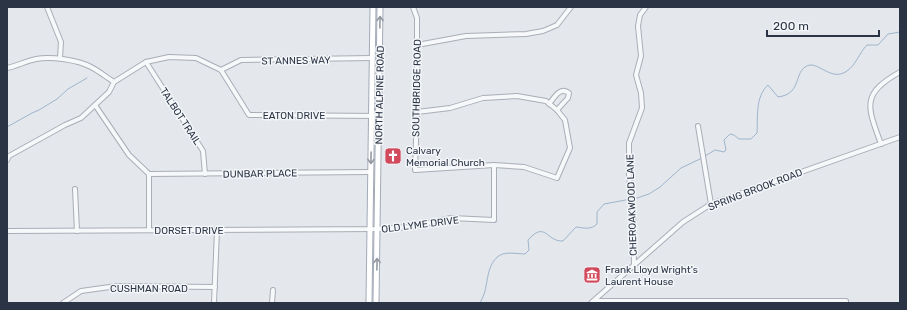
<svg xmlns="http://www.w3.org/2000/svg" width="907" height="310" font-family="Rubik,sans-serif">
	<style>
		.lines { fill: none; stroke-linecap: round; stroke-linejoin: round }
		.stream { stroke: #9fb4cc; stroke-width: 1 }
		.minor-casing { stroke: #a9aeb7; stroke-width: 6 }
		.major-casing { stroke: #a3abb8; stroke-width: 7 }
		.minor { stroke: #f7f8fa; stroke-width: 4 }
		.major { stroke: #fff; stroke-width: 5 }
		.oneway { stroke: #959aa2 }
		.labels { text-anchor: middle; stroke-width: 3; stroke-linejoin: round; paint-order: stroke }
		.street-label { font-size: 10px; fill: #2b3445; stroke: #f4f6f9 }
		.poi-label { font-size: 10px; fill: #2b3445; stroke: #f4f6f9; text-anchor: start }
	</style>
	<rect width="100%" height="100%" fill="#e4e7ec"/>
	<g class="lines">
		<!-- stream -->
		<g class="stream">
			<polyline points="7,127 32,113 39,110 57,99 68,89 87,78"/>
			<path d="M705,156L715,150L724,152L726,150L724,140L730,134L734,135L739,139H751L757,133C758,117 755,97 768,85L778,97C801,94 794,75 805,67C817,58 830,83 847,71C856,65 859,53 867,45H878L888,34L900,32"/>
			<polyline points="634,199 649,194 660,187 681,168 702,158"/>
			<path d="M480,303C482,299 484,295 485,291C488,279 488,259 503,254C509,252 519,254 525,254L529,250L528,240C546,220 546,242 563,241L576,227C584,228 591,230 597,224V212L604,204L631,199"/>
		</g>
		<!-- minor casing -->
		<g class="minor-casing">
			<g id="minor">
				<polyline points="47,7 61,42 60,58"/>
				<polyline points="413,7 417,18 417,112 415,170 494,165 524,167 557,178 570,148 565,120 557,110 546,101 517,96 483,98 450,108 417,112"/>
				<polyline points="417,45 466,36 526,34 543,31 557,25 571,7"/>
				<polyline points="146,62 203,151 205,174"/>
				<path d="M7,68C17,66 26,61 36,59C51,56 78,60 91,67C99,71 106,77 114,82"/>
				<polyline points="221,70 241,60 372,58"/>
				<path d="M549,104C554,98 560,86 569,93L568,98L557,110"/>
				<polyline points="95,105 129,155 149,174 149,230"/>
				<polyline points="698,126 711,204"/>
				<path d="M881,144C867,106 861,94 900,72"/>
				<polyline points="7,160 9,156 65,125 81,118 109,92 114,82 146,62 169,57 196,58 221,70 249,115 379,116"/>
				<polyline points="149,174 371,172"/>
				<polyline points="75,189 77,231"/>
				<polyline points="7,231 377,229 410,227 451,218 494,220 494,165"/>
				<polyline points="634,265 633,208 629,177 629,143 642,108 641,93 636,75 641,56 638,26 640,15 646,7"/>
				<polyline points="594,301 846,301 846,303"/>
				<polyline points="63,303 81,291 117,286 215,287"/>
				<polyline points="214,303 217,230"/>
				<polyline points="272,303 273,290"/>
				<polyline points="591,303 683,222 711,204 900,137"/>
			</g>
		</g>
		<!-- major casing -->
		<g class="major-casing">
			<g id="major">
				<polyline points="369,303 373,7"/>
				<polyline points="376,303 380,7"/>
			</g>
		</g>
		<!-- minor -->
		<use href="#minor" class="minor"/>
		<!-- major -->
		<use href="#major" class="major"/>
	</g>
	<!-- one-way arrows -->
	<defs><path id="oneway-shaft" d="M-6 0H5M1.5-3L5.5 0L1.5 3" fill="none" stroke-width="1.6" stroke-linecap="round" stroke-linejoin="round"/></defs>
	<g class="oneway">
		<use href="#oneway-shaft" transform="translate(380 22) rotate(-89)"/>
		<use href="#oneway-shaft" transform="translate(371 158) rotate(91)"/>
		<use href="#oneway-shaft" transform="translate(377 264) rotate(-89)"/>
	</g>
	<!-- icons -->
	<defs>
		<g id="church-square" transform="scale(0.9)"><rect x="-9" y="-9" width="18" height="18" rx="4" fill="#d1495b" stroke="#f4f6f9"/><path d="M-1.2-6h2.4v3.5h3.3v2.4h-3.3V6h-2.4V-.1h-3.3v-2.4h3.3Z" fill="#fff"/></g>
		<g id="museum-square" transform="scale(0.9)"><rect x="-9" y="-9" width="18" height="18" rx="4" fill="#d1495b" stroke="#f4f6f9"/><path d="M0-6L6-3V-2H-6V-3ZM-5-1h2V3h-2ZM-1-1h2V3h-2ZM3-1h2V3H3ZM-6 4H6V6H-6Z" fill="#fff"/></g>
	</defs>
	<g fill-rule="evenodd">
		<use href="#church-square" x="393" y="156"/>
		<use href="#museum-square" x="592" y="275"/>
	</g>
	<g class="labels">
		<!-- street labels -->
		<g class="street-label">
			<text transform="translate(296 60) rotate(-1)" y="4">ST ANNES WAY</text>
			<text transform="translate(416 88) rotate(-89)" y="4">SOUTHBRIDGE ROAD</text>
			<text transform="translate(379 95) rotate(-89)" y="4">NORTH ALPINE ROAD</text>
			<text x="294" y="119">EATON DRIVE</text>
			<text transform="translate(181 116) rotate(57)" y="4">TALBOT TRAIL</text>
			<text transform="translate(260 173) rotate(-1)" y="4">DUNBAR PLACE</text>
			<text transform="translate(755 189) rotate(-21)" y="4">SPRING BROOK ROAD</text>
			<text transform="translate(631 205) rotate(-92)" y="4">CHEROAKWOOD LANE</text>
			<text transform="translate(420 224) rotate(-7)" y="4">OLD LYME DRIVE</text>
			<text x="189" y="234">DORSET DRIVE</text>
			<text x="149" y="292">CUSHMAN ROAD</text>
		</g>
		<!-- poi labels -->
		<g class="poi-label">
			<text x="406" y="154">Calvary<tspan x="406" dy="12">Memorial Church</tspan></text>
			<text x="605" y="273">Frank Lloyd Wright's<tspan x="605" dy="12">Laurent House</tspan></text>
		</g>
	</g>
	<!-- border -->
	<rect width="907" height="310" fill="none" stroke="#2b3445" stroke-width="16"/>
	<!-- scale -->
	<path d="M767 30v6h112v-6" fill="none" stroke="#2b3445" stroke-width="2"/>
	<text x="773" y="30" font-size="12" fill="#2b3445" stroke="#f4f6f9" stroke-width="3" paint-order="stroke">200 m</text>
</svg>
